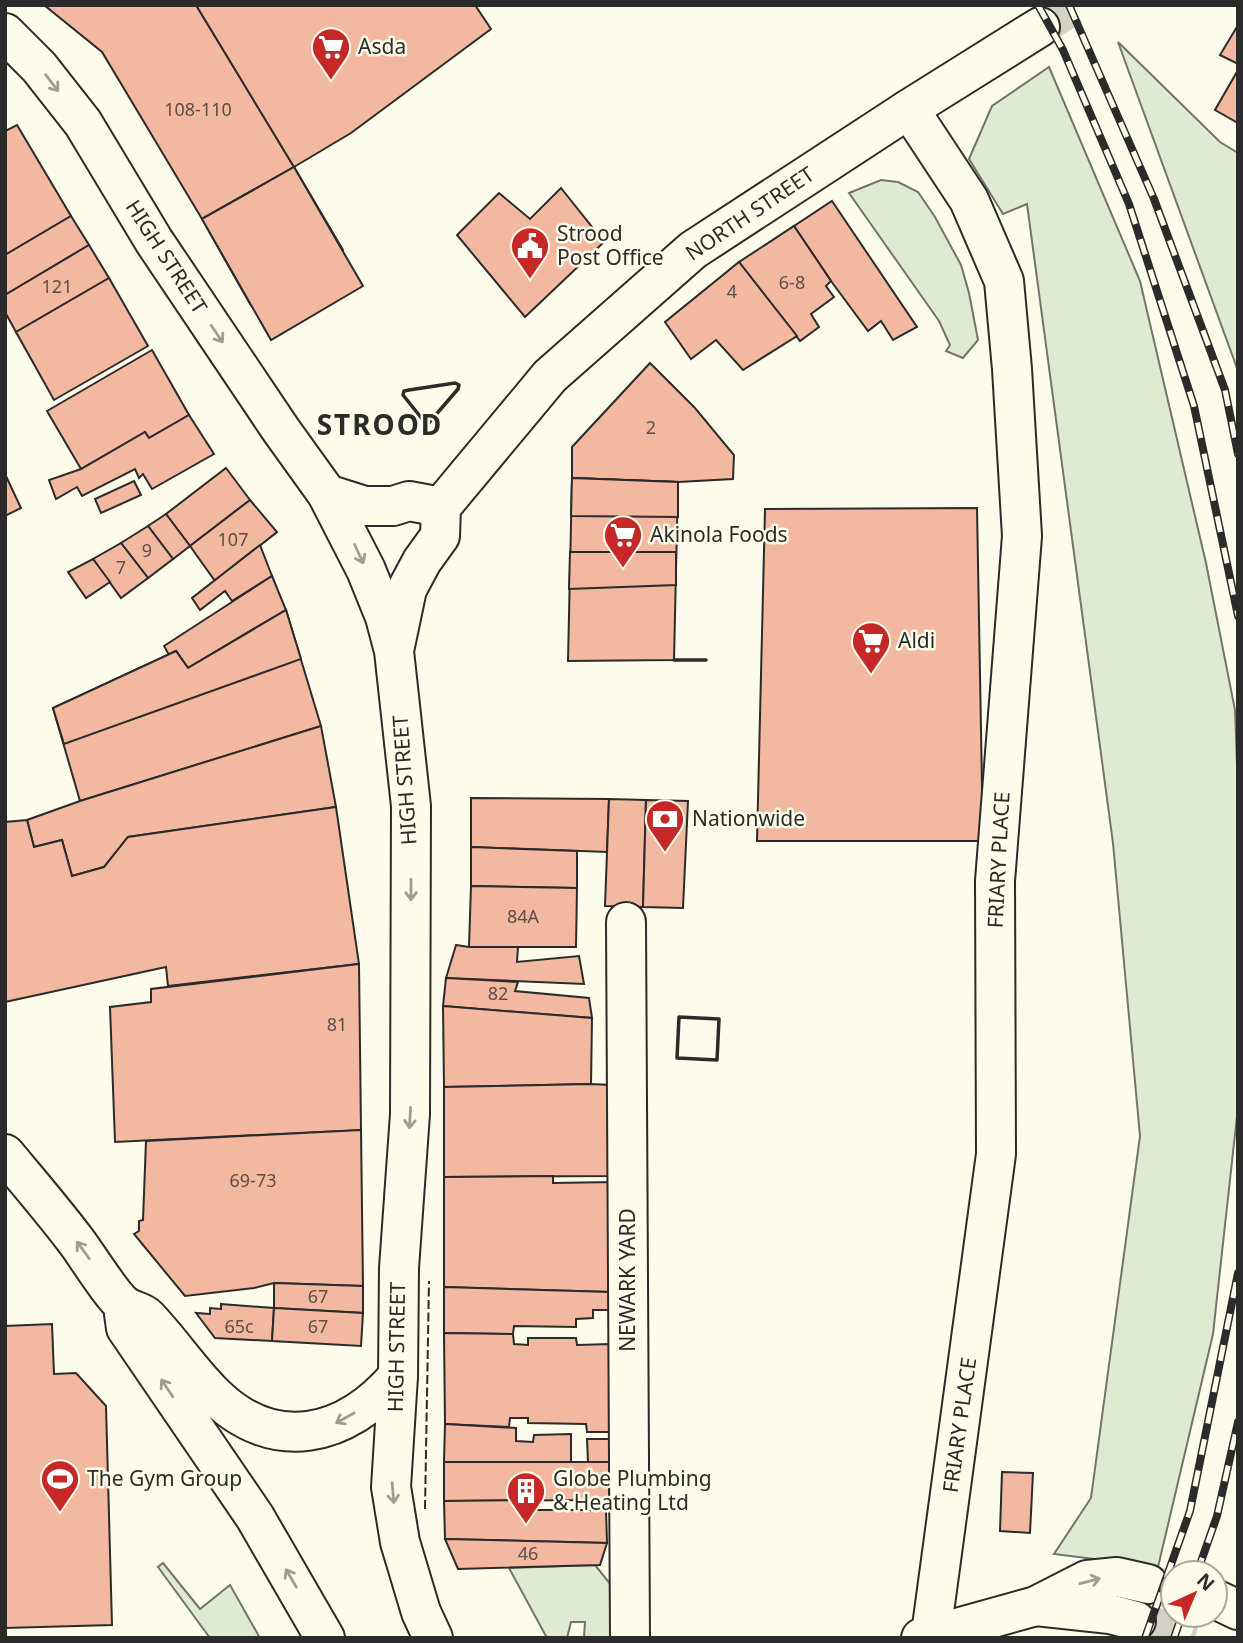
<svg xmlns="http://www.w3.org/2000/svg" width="1243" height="1643" font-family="'Noto Sans',sans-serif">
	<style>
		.green { fill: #deebd1; stroke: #74746e; stroke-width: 2 }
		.building { fill: #f2b8a0; stroke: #2b2b2b; stroke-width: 2 }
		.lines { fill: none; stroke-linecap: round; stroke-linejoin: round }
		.secondary-tunnel { stroke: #d3d1c4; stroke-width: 38; stroke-dasharray: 38 19; stroke-linecap: butt }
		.primary-tunnel { stroke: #d3d1c4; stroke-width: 38; stroke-dasharray: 38 19; stroke-linecap: butt }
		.minor-casing { stroke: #2b2b2b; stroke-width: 42 }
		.secondary-casing { stroke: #2b2b2b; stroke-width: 42 }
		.primary-casing { stroke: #2b2b2b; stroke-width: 42 }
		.minor { stroke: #fdfbea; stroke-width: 38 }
		.secondary { stroke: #fdfbea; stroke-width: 38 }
		.primary { stroke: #fdfbea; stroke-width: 38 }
		.rail-casing { stroke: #2b2b2b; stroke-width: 8 }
		.rail { stroke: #fdfbea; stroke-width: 5; stroke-dasharray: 16; stroke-linecap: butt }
		.fence { stroke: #2b2b2b; stroke-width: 2; stroke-dasharray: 9 3.5; stroke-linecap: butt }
		.wall { stroke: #2b2b2b; stroke-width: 3.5 }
		.oneway { stroke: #9e9d94 }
		.labels { text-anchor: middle; stroke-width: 5; stroke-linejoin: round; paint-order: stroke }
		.number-label { font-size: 18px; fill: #5d4e48 }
		.poi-label { font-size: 21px; fill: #2b2b2b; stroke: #fdfbea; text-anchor: start }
		.street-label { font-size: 21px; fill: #2b2b2b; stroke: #fdfbea }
		.district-label { font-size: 28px; font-weight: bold; letter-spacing: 2px; fill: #2b2b2b; stroke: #fdfbea }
	</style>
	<rect width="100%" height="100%" fill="#fdfbea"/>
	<!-- green -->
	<g class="green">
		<polygon points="1118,42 1220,142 1238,153 1238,371"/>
		<polygon points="1049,67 1140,281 1206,563 1235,710 1238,793 1238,1107 1213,1334 1158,1567 1054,1554 1091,1498 1140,1136 1113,843 1027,204 1003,214 969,159 992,106"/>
		<polygon points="881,180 898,182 918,192 935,217 961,265 969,293 978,340 963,358 946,351 950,345 939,321 849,193"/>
		<polygon points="163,1563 200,1609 230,1585 260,1638 210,1638 158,1567"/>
		<polygon points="595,1565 620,1596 617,1638 584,1638 585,1622 571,1622 567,1638 547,1638 509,1568"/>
	</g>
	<!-- building -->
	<g class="building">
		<polygon points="44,5 196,5 294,167 202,219 102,52"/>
		<polygon points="196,5 475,5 491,29 351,133 294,167"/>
		<polygon points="1238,25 1238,64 1220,55"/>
		<polygon points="1238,70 1238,123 1215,110"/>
		<polygon points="17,125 71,216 5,255 5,131"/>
		<polygon points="294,167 343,250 250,304 202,219"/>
		<polygon points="294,167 363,286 271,340 202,219"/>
		<polygon points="561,188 604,242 525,317 457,235 499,193 530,219"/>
		<polygon points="832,201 917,327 893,340 881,321 868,331 831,281 794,226"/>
		<polygon points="71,216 89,245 5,295 5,255"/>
		<polygon points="794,226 831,281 826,286 834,297 811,314 819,327 800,341 739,262"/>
		<polygon points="89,245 109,278 16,332 5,312 5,295"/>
		<polygon points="739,262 797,336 743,370 716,340 691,359 665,322"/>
		<polygon points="109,278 148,346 54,400 16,332"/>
		<polygon points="152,350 189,415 149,438 145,432 81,469 47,411"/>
		<polygon points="650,363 695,408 734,455 733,479 678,482 572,478 572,447"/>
		<polygon points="189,415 214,454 152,489 143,474 139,478 135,469 82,496 77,487 56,499 49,480 81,469 145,432 149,438"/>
		<polygon points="226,468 250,500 190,546 166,514"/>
		<polygon points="5,474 21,508 5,516"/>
		<polygon points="572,478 678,482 674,660 568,661"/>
		<polygon points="572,478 678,482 678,517 571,516"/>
		<polygon points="134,481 141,495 101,513 95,499"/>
		<polygon points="250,500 277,532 215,581 190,546"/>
		<polygon points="977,508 983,841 757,841 765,509"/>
		<polygon points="166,514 190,546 173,559 148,526"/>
		<polygon points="148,526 173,559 148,578 121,543"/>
		<polygon points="121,543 148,578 121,598 93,559"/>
		<polygon points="260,545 272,576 232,601 225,591 200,610 192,598"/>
		<polygon points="570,552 676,552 676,585 569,589"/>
		<polygon points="93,559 110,582 86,598 68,572"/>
		<polygon points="272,576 286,610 188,668 176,651 169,655 164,646"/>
		<polygon points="286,610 321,726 80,801 53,708 176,651 188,668"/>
		<polygon points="286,610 301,659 64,744 53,708 176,651 188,668"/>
		<polygon points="321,726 336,807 128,837 104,867 72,876 62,840 34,847 27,820 80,801"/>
		<polygon points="471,798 609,799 607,852 471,847"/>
		<polygon points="609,799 646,800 643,907 605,906"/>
		<polygon points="646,800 688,801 683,908 643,907"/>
		<polygon points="336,807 359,964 168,986 166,967 5,1002 5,822 27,820 34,847 62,840 72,876 104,867 128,837"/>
		<polygon points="471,847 577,851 577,888 471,886"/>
		<polygon points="471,886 577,888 576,947 469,947"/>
		<polygon points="456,945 469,947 518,947 517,962 579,956 584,984 446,978"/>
		<polygon points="359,964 361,1130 115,1142 110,1007 151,1002 151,989"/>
		<polygon points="446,978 518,982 515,991 589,998 592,1018 443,1006"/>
		<polygon points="443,1006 592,1018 591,1084 444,1087"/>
		<polygon points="591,1084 612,1085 614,1176 444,1177 444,1087"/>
		<polygon points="361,1130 363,1286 274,1283 254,1288 185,1296 134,1234 139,1231 139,1221 143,1220 146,1141"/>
		<polygon points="553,1176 553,1183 614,1182 610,1292 444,1287 444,1177"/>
		<polygon points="274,1283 363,1286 363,1313 274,1308"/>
		<polygon points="444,1287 610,1292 610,1310 593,1310 593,1318 576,1319 576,1327 514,1326 513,1334 444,1333"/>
		<polygon points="221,1304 274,1308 272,1341 215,1338 196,1313 210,1314 210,1308 221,1309"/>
		<polygon points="274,1308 363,1313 361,1346 272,1341"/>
		<polygon points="52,1324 54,1374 76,1373 106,1406 112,1625 5,1628 5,1326"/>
		<polygon points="444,1333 513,1334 514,1344 528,1345 528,1338 576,1338 577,1345 610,1344 611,1432 587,1432 586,1424 528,1423 528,1418 510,1418 509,1427 445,1424"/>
		<polygon points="445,1424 516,1428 516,1441 533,1442 534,1435 571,1434 571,1463 444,1462"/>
		<polygon points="587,1439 609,1439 609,1462 588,1462"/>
		<polygon points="444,1462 609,1462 609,1500 444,1501"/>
		<polygon points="1002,1472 1033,1473 1030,1533 1000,1531"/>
		<polygon points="522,1500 521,1510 606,1510 607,1543 445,1539 444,1501"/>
		<polygon points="445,1539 607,1543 600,1565 458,1569"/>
	</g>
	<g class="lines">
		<!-- secondary-tunnel -->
		<g class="secondary-tunnel">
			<polyline points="1148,1584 1173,1590"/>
			<polyline points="1136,1621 1195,1638"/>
		</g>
		<!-- primary-tunnel -->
		<polyline class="primary-tunnel" points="1040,27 1074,5"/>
		<!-- minor casing -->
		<g class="minor-casing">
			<g id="minor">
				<polyline points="909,109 969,200 1004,281 1012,369 1022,536 995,881 996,1154 931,1634"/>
				<polyline points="626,922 630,1638"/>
			</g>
		</g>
		<!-- secondary casing -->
		<g class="secondary-casing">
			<g id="secondary">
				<polyline points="1215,1599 1238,1610"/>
				<polyline points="1036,1606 1110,1614 1136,1621"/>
				<polyline points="921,1638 1036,1606 1087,1580 1117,1577 1148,1584"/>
			</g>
		</g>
		<!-- primary casing -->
		<g class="primary-casing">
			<g id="primary">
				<polyline points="5,33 39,67 83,123 154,241 281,430 327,494 366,570 385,617 394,651 411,806 410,1114 399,1268 398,1376 391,1487 400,1542 421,1612 433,1638"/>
				<polyline points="327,494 365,506 393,506 409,501 441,507"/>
				<polyline points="395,646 407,589 422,561 440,536 441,507 550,376 693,250 909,109 1040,27"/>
				<path d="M5,1154C30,1184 56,1214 79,1245C89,1259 113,1297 124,1305C131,1311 141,1311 147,1317C171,1342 189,1370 213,1394C274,1455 346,1437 398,1376"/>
				<polyline points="124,1314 126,1328 255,1517 325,1638"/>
			</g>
		</g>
		<!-- minor -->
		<use href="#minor" class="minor"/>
		<!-- secondary -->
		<use href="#secondary" class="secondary"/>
		<!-- primary -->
		<use href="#primary" class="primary"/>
		<!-- rail casing -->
		<g class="rail-casing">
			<g id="rail">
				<polyline points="1038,5 1063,50 1129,204 1194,406 1238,616"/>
				<polyline points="1069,5 1154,199 1225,390 1238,454"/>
				<polyline points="1197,1573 1217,1516 1238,1422"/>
				<polyline points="1145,1638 1190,1511 1238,1273"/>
				<polyline points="1174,1638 1182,1615"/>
			</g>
		</g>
		<!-- rail -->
		<use href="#rail" class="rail"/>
		<!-- fence -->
		<polyline class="fence" points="425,1509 429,1281"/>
		<!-- wall -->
		<g class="wall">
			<polygon points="455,383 459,385 458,389 427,425 403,395 404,391 409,390"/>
			<polyline points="674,660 706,660"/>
			<polygon points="679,1017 719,1019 717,1060 677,1058"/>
		</g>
	</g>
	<!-- one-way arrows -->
	<defs><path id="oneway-shaft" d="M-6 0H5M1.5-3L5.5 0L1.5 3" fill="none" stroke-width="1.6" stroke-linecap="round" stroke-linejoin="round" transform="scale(1.75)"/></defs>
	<g class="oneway">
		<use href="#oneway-shaft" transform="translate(52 83) rotate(52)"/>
		<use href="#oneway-shaft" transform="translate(217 334) rotate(56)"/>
		<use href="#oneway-shaft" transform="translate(359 554) rotate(65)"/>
		<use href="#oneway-shaft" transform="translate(411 890) rotate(90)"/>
		<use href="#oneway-shaft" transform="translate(410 1118) rotate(93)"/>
		<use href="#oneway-shaft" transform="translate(83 1250) rotate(-126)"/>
		<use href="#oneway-shaft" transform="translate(167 1388) rotate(-124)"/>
		<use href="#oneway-shaft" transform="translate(345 1418) rotate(151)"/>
		<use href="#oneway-shaft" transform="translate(393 1493) rotate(85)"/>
		<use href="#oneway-shaft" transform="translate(291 1578) rotate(-120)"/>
		<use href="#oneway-shaft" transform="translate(1090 1581) rotate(-14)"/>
	</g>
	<!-- icons -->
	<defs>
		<g id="supermarket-pin" transform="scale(2.0125)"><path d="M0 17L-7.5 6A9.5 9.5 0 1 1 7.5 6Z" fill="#c62828" stroke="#fdfbea"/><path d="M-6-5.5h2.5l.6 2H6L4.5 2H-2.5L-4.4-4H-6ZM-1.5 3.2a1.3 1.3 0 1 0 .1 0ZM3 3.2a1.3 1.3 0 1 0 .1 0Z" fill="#fff"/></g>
		<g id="civic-pin" transform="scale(2.0125)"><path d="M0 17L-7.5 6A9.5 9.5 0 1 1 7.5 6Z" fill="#c62828" stroke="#fdfbea"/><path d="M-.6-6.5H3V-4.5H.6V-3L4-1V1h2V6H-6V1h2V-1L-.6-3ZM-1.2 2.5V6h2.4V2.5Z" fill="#fff"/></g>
		<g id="bank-pin" transform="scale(2.0125)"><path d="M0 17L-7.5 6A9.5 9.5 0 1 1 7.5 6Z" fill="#c62828" stroke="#fdfbea"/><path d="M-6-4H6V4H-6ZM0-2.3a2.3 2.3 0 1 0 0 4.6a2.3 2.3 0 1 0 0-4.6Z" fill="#fff"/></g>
		<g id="stadium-pin" transform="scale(2.0125)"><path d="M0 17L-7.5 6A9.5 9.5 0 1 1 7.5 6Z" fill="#c62828" stroke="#fdfbea"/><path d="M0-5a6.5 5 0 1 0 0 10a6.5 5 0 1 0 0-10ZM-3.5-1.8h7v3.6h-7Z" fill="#fff"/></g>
		<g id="building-pin" transform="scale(2.0125)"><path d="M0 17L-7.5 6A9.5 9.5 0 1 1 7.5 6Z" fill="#c62828" stroke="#fdfbea"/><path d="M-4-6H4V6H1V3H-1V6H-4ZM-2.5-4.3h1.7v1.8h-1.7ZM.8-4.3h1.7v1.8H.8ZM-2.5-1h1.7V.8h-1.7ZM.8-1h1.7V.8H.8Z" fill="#fff"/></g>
	</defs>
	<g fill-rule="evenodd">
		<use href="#supermarket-pin" x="331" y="47"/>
		<use href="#civic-pin" x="530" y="246"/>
		<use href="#supermarket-pin" x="623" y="535"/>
		<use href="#supermarket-pin" x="871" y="641"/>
		<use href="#bank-pin" x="665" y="819"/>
		<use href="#stadium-pin" x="60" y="1479"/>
		<use href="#building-pin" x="526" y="1491"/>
	</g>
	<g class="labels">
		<!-- number labels -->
		<g class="number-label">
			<text x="198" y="116">108-110</text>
			<text x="792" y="289">6-8</text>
			<text x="57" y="293">121</text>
			<text x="732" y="298">4</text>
			<text x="651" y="434">2</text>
			<text x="233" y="546">107</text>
			<text x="147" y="557">9</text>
			<text x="121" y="574">7</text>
			<text x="523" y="923">84A</text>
			<text x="498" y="1000">82</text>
			<text x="337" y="1031">81</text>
			<text x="253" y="1187">69-73</text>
			<text x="318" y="1303">67</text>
			<text x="239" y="1333">65c</text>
			<text x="318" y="1333">67</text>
			<text x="528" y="1560">46</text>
		</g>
		<!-- poi labels -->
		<g class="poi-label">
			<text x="358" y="54">Asda</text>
			<text x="557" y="241">Strood<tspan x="557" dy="24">Post Office</tspan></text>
			<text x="650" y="542">Akinola Foods</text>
			<text x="898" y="648">Aldi</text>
			<text x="692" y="826">Nationwide</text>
			<text x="87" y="1486">The Gym Group</text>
			<text x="553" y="1486">Globe Plumbing<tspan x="553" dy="24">&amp; Heating Ltd</tspan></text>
		</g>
		<!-- street labels -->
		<g class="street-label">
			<text transform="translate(750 214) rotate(-34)" y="7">NORTH STREET</text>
			<text transform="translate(166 257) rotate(57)" y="7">HIGH STREET</text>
			<text transform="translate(405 780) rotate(-94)" y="7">HIGH STREET</text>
			<text transform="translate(999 860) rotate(-87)" y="7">FRIARY PLACE</text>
			<text transform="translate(628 1280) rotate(-90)" y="7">NEWARK YARD</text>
			<text transform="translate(397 1347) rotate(-89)" y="7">HIGH STREET</text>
			<text transform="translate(960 1425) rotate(-82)" y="7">FRIARY PLACE</text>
		</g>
		<!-- district labels -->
		<g class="district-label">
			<text x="380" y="435">STROOD</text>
		</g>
	</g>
	<!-- border -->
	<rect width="1243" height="1643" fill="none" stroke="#2b2b2b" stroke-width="14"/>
	<!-- north arrow -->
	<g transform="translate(1194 1594) rotate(44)"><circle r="33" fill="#fdfbea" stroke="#a9a89e" stroke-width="2"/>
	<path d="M0-5L12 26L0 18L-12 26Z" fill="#c62828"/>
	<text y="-10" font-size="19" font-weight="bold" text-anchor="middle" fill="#2b2b2b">N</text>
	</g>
</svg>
